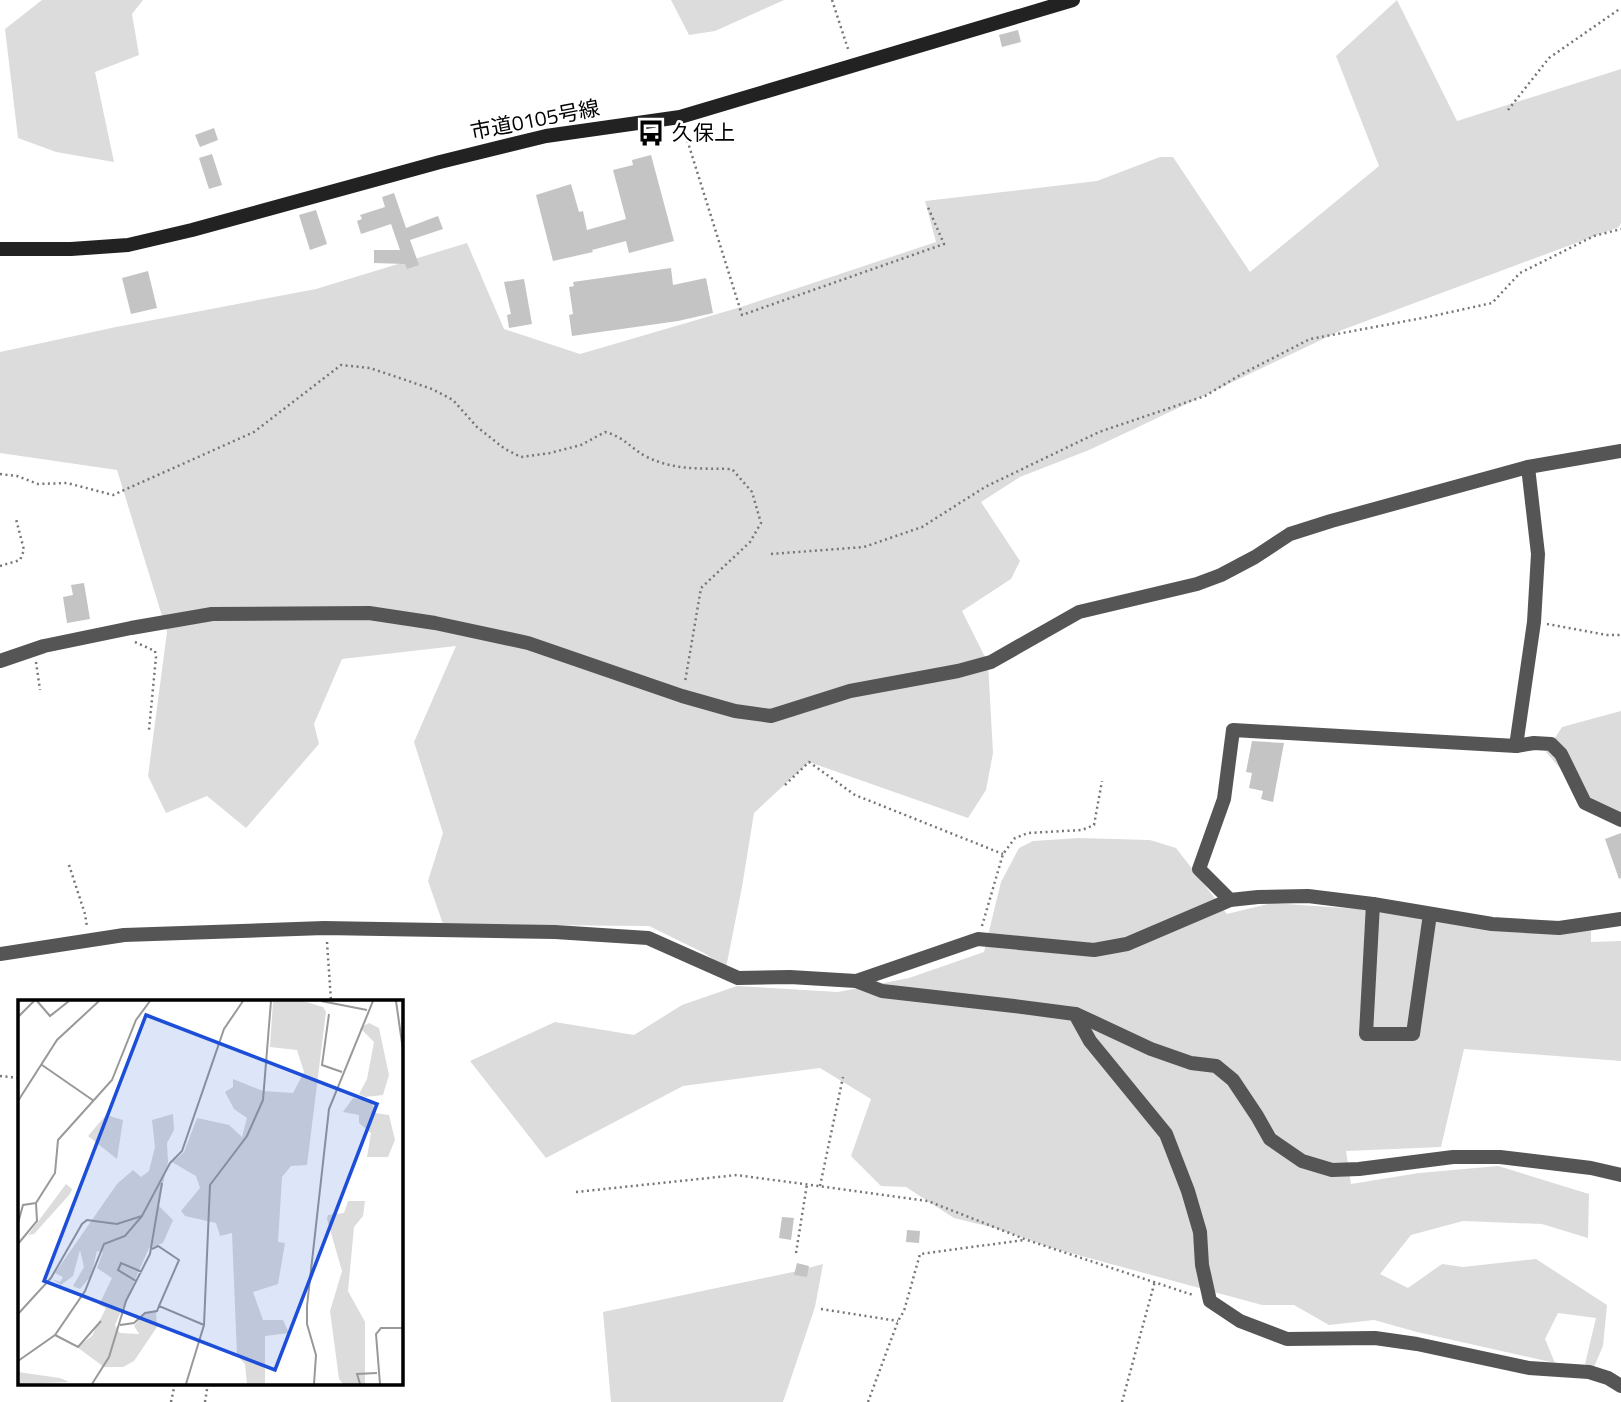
<svg xmlns="http://www.w3.org/2000/svg" width="1621" height="1402" font-family="'Titillium Web','Noto Sans JP',sans-serif">
	<style>
		.green { fill: #dcdcdc }
		.building { fill: #c4c4c4 }
		.lines { fill: none; stroke-linecap: round; stroke-linejoin: round }
		.path { stroke: #777; stroke-width: 2.5; stroke-dasharray: 2 3.5; stroke-linecap: butt }
		.street { stroke: #555; stroke-width: 14 }
		.secondary { stroke: #222; stroke-width: 14 }
		.labels { text-anchor: middle; stroke-width: 5; stroke-linejoin: round; paint-order: stroke }
		.street-label { font-size: 21px; fill: #000; stroke: #fff }
		.poi-label { font-size: 21px; fill: #000; stroke: #fff; text-anchor: start }
		.inset-road { fill: none; stroke: #999; stroke-width: 2 }
		.view { fill: #1d4ed8; fill-opacity: 0.15; stroke: #1d4ed8; stroke-width: 3.5 }
		.inset-edge { fill: none; stroke: #000; stroke-width: 3.5 }
	</style>
	<rect width="100%" height="100%" fill="#fff"/>
	<!-- green -->
	<g class="green">
		<polygon points="42,0 143,0 132,14 139,55 95,72 114,162 56,152 18,138 5,29"/>
		<polygon points="671,0 784,0 715,31 689,35"/>
		<polygon points="1397,0 1457,121 1621,69 1621,223 1619,227 1342,330 1134,429 1089,450 1020,477 981,502 1020,561 1011,579 962,611 988,663 993,753 986,790 968,818 809,762 754,813 742,887 726,968 704,953 649,926 443,924 428,881 443,833 414,742 456,646 342,659 314,724 319,744 246,828 207,796 166,813 148,776 167,632 117,470 0,453 0,352 116,327 316,289 467,243 504,329 580,354 741,307 936,242 925,201 1097,181 1160,157 1173,157 1250,272 1379,166 1336,56"/>
		<polygon points="1621,711 1621,817 1598,812 1546,752 1562,727"/>
		<polygon points="1079,838 1150,840 1176,848 1227,914 1272,903 1430,914 1591,929 1591,942 1621,941 1621,1061 1464,1049 1441,1147 1346,1151 1351,1184 1419,1173 1498,1166 1589,1194 1588,1238 1542,1224 1463,1221 1411,1235 1380,1274 1408,1288 1442,1264 1463,1267 1536,1259 1607,1305 1603,1346 1594,1367 1585,1364 1596,1318 1558,1313 1545,1339 1555,1363 1417,1332 1374,1320 1329,1325 1294,1305 1262,1305 1052,1248 995,1228 954,1218 906,1187 881,1186 851,1156 871,1099 820,1068 683,1086 546,1158 470,1061 555,1022 634,1035 682,1005 737,986 838,992 909,978 984,952 1001,882 1019,848 1033,841"/>
		<polygon points="823,1264 815,1307 783,1402 611,1402 603,1312 793,1272"/>
	</g>
	<!-- building -->
	<g class="building">
		<polygon points="1018,30 1021,42 1002,47 999,35"/>
		<polygon points="214,128 218,140 200,147 195,135"/>
		<polygon points="212,154 222,185 209,189 199,158"/>
		<polygon points="651,155 674,241 629,253 626,241 592,250 593,252 553,261 536,195 571,184 579,212 583,211 587,230 626,219 613,170 633,165 632,160"/>
		<polygon points="394,193 406,228 438,216 443,229 410,240 419,265 407,269 405,264 374,263 374,250 400,250 391,224 361,234 357,221 362,219 360,215 385,207 382,197"/>
		<polygon points="316,210 327,244 310,250 299,215"/>
		<polygon points="671,268 673,285 706,278 713,313 678,321 572,336 569,315 573,314 569,287 574,286 573,282"/>
		<polygon points="148,271 157,308 131,314 122,278"/>
		<polygon points="524,279 532,324 509,328 507,315 511,314 504,282"/>
		<polygon points="84,583 90,619 67,623 63,597 73,595 71,585"/>
		<polygon points="1252,741 1284,743 1273,802 1261,799 1263,791 1249,788 1252,773 1246,772"/>
		<polygon points="1621,833 1621,878 1619,879 1605,839"/>
		<polygon points="782,1217 794,1218 791,1240 779,1238"/>
		<polygon points="907,1230 920,1231 919,1243 906,1242"/>
		<polygon points="797,1263 809,1266 807,1277 794,1275"/>
	</g>
	<g class="lines">
		<!-- path -->
		<g class="path">
			<polyline points="832,0 849,52"/>
			<polyline points="1508,110 1549,58 1621,8"/>
			<polyline points="684,130 742,315 944,244 927,205"/>
			<path d="M0,474L17,476L38,484L67,483L113,495L254,432L341,365L370,368L432,389L453,400L477,427L505,449L521,457L550,453L581,445L605,432C625,437 631,449 647,457C676,471 701,468 732,469L752,492L761,523L750,542L701,588L685,682"/>
			<polyline points="771,554 864,547 922,527 985,487 1099,432 1205,396 1240,375 1310,339 1428,317 1492,303 1520,273 1594,236 1621,229"/>
			<polyline points="0,566 20,560 24,550 16,519"/>
			<polyline points="1547,624 1607,635 1621,635"/>
			<polyline points="135,642 155,651 156,657 149,730"/>
			<polyline points="36,662 40,690"/>
			<polyline points="785,785 809,762 855,795 1003,854"/>
			<polyline points="69,865 85,914 87,927"/>
			<polyline points="982,926 1003,854 1015,838 1028,833 1082,830 1094,825 1102,781"/>
			<polyline points="327,942 331,1001"/>
			<polyline points="0,1076 19,1078"/>
			<polyline points="820,1186 843,1077"/>
			<polyline points="576,1192 737,1175 928,1201 1027,1240 1193,1295"/>
			<polyline points="796,1253 807,1184"/>
			<polyline points="821,1309 898,1321"/>
			<polyline points="171,1402 175,1383"/>
			<polyline points="205,1402 208,1383"/>
			<polyline points="868,1402 898,1321 904,1311 920,1254 1024,1240"/>
			<polyline points="1122,1402 1155,1281"/>
		</g>
		<!-- street -->
		<g class="street">
			<polyline points="0,661 44,646 131,628 212,614 369,613 435,623 528,643 682,696 735,711 771,716 850,691 958,671 991,662 1079,612 1197,584 1221,575 1255,557 1290,534 1331,521 1528,467 1621,451"/>
			<polyline points="1516,746 1534,743 1551,744 1561,754 1585,803 1621,820"/>
			<polyline points="1230,900 1199,869 1224,799 1233,730 1516,746 1534,622 1538,554 1528,467"/>
			<polyline points="1373,904 1366,1034 1413,1034 1430,914"/>
			<polyline points="0,954 124,935 324,928 555,932 648,938 738,978 790,977 856,981 882,991 1014,1006 1075,1014 1090,1041 1166,1134 1188,1191 1200,1232 1202,1265 1210,1301 1240,1321 1287,1339 1375,1338 1417,1344 1529,1368 1589,1372 1608,1378 1621,1386"/>
			<polyline points="856,981 978,939 1094,950 1127,944 1230,900 1258,897 1308,896 1373,904 1492,924 1559,928 1621,919"/>
			<polyline points="1076,1014 1151,1049 1191,1063 1216,1066 1233,1080 1257,1116 1270,1139 1302,1161 1332,1170 1359,1169 1453,1157 1500,1157 1591,1168 1621,1175"/>
		</g>
		<!-- secondary -->
		<polyline class="secondary" points="0,249 71,249 128,245 192,230 440,162 546,136 680,117 1073,0"/>
	</g>
	<!-- icons -->
	<defs>
		<g id="bus-bare" transform="scale(2.1)"><path d="M-5-6H5V4H4V6H2V4H-2V6H-4V4H-5ZM-3.5-4V0h7V-4ZM-3.5 1.2v1.5H-2V1.2ZM2 1.2v1.5H3.5V1.2Z" fill="#000" stroke="#fff" stroke-width="2.5" paint-order="stroke"/></g>
	</defs>
	<g fill-rule="evenodd">
		<use href="#bus-bare" x="651" y="133"/>
	</g>
	<g class="labels">
		<!-- street labels -->
		<g class="street-label">
			<text transform="translate(535 120) rotate(-11)" y="7">市道0105号線</text>
		</g>
		<!-- poi labels -->
		<g class="poi-label">
			<text x="672" y="140">久保上</text>
		</g>
	</g>
	<!-- overview -->
	<g transform="translate(18 1000)">
		<rect width="385" height="385" fill="#fff"/>
		<path d="M255,1H285L305,7L308,12L289,165L273,166L264,177L260,242L267,243L260,284L235,292L245,320H265L271,333L247,336V384H229L227,364L219,355L214,233L202,236L198,223L167,216L163,211L182,188L178,176L154,162L166,152L179,118L211,125L224,137L229,118L216,109L207,92L215,87V79L245,91L275,93L286,72L279,50L252,47ZM351,23L361,28L371,75L365,95L347,97L341,94L349,79L356,42L342,28ZM335,98L354,102L357,113L371,115L377,140L370,157H349L353,133L341,123V115L325,112ZM155,114L156,130L149,143L150,162L140,205L155,220L145,243L131,248L97,325L102,333L121,334L116,326L125,315L138,310L139,327L116,361L105,367H86L59,347L74,336L88,308L81,305L94,278L79,268L85,252L79,251L73,276L62,289L55,286L66,267L62,250L55,276L43,285L34,279L42,282L45,277L37,273L99,184L115,170L123,177L131,171L137,147L134,120ZM88,115L105,120L99,159L70,136ZM48,184L54,189L52,194L16,234L10,235ZM330,201H347L345,216L336,227L330,291L347,322V384H325L321,379L312,311L324,271L309,219L310,215L326,213ZM0,372L42,378L51,382L0,384Z" fill="#dcdcdc"/>
		<path class="inset-road" d="M19,1L32,16L51,1M303,1L349,10M378,1L385,50M311,14L304,65L324,72M0,17L16,1M24,65L76,101M0,101L39,40L81,1M0,223L5,205L18,203M0,244L19,221L18,203L37,173L40,140L94,80L118,20L132,1M134,249L140,246L161,260L141,306L186,325M118,281L100,270L103,263L124,272M289,306L311,109L355,1M289,306V324L298,355L296,384M0,314L33,278L64,224L69,220L99,224L124,216L152,163L164,151L206,29L225,1M102,325L116,323L127,313L139,311L141,306M37,335L60,347L83,321M0,361L37,335L67,291L86,244L107,236L124,216M74,384L91,357L108,301L132,254L144,183M168,384L186,325L192,185L229,136L245,100L253,1M342,384L339,374L359,373M362,384L358,334L363,328H385"/>
		<path class="view" d="M128,15L359,104L257,370L26,281Z"/>
		<rect width="385" height="385" class="inset-edge"/>
	</g>
</svg>
